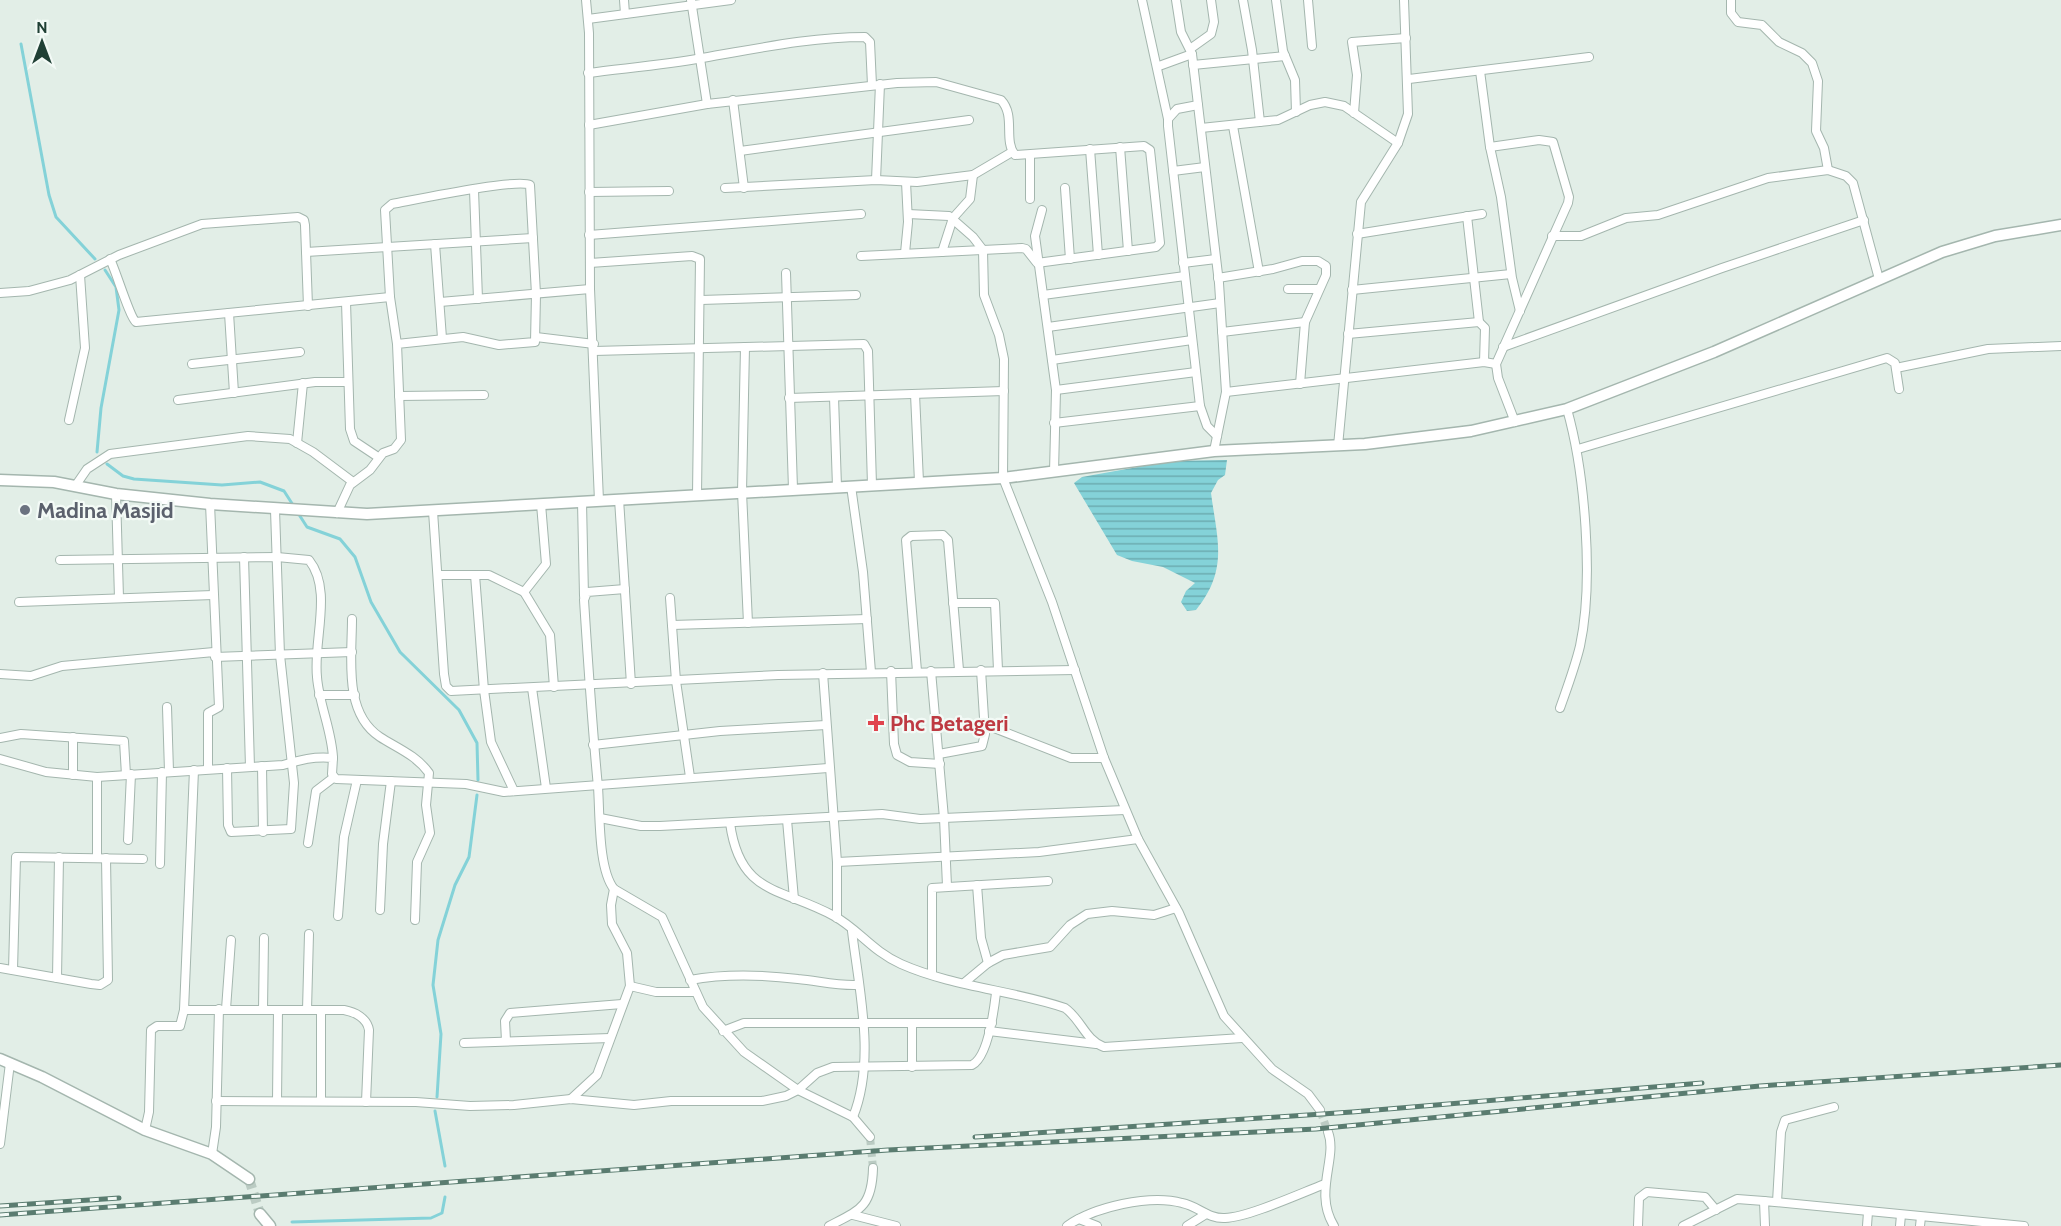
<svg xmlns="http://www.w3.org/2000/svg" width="2061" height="1226" font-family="Cabin,sans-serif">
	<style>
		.water { fill: url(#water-rules) }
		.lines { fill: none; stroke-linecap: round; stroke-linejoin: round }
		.stream { stroke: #84d2d8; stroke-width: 3 }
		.minor-tunnel { stroke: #bbcbc3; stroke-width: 8; stroke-dasharray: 8 4; stroke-linecap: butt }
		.tertiary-tunnel { stroke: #bbcbc3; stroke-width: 10; stroke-dasharray: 10 5; stroke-linecap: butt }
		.minor-casing { stroke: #a4b6ae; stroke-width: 10 }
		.tertiary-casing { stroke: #a4b6ae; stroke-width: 13 }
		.minor { stroke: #fff; stroke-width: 8 }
		.tertiary { stroke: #fff; stroke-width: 10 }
		.rail-casing { stroke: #5a7c70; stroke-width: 5 }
		.rail { stroke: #f3faf6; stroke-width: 3; stroke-dasharray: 9; stroke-linecap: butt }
		.worship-dot { fill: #6b7280; stroke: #f3faf6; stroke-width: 2 }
		.health-dot { fill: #e0444e; stroke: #f3faf6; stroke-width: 2 }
		.labels { text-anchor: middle; stroke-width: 4.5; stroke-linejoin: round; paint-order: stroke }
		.worship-label { font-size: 22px; font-weight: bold; fill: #5b616d; stroke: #f3faf6; text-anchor: start }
		.health-label { font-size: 22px; font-weight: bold; fill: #be3a42; stroke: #f3faf6; text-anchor: start }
	</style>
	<defs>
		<pattern id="water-rules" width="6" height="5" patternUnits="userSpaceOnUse" patternTransform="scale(1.5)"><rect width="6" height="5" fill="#84d2d8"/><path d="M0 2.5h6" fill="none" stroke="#6cacb0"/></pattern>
	</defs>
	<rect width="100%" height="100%" fill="#e2eee7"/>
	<!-- water -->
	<path class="water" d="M1227,460L1225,475L1218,480L1211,493C1217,539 1229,569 1196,610L1187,611L1181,602L1186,591L1195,583L1163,567L1132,561L1117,555L1074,483L1082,477L1171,461Z"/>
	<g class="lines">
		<!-- stream -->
		<g class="stream">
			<polyline points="21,44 49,195 56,217 95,259"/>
			<polyline points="97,452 101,408 119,310 116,287 105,270"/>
			<polyline points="107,464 123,476 134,479 222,485 260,482 284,491 293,505"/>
			<polyline points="298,513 307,527 340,539 355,557 371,602 400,652 459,710 477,743 478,780"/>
			<polyline points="437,1097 441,1034 433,985 438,940 455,885 469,857 477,795"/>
			<polyline points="435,1111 445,1166"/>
			<polyline points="292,1222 431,1218 442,1213 445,1197"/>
		</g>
		<!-- minor-tunnel -->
		<g class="minor-tunnel">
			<polyline points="1320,1110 1328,1132"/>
			<polyline points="870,1137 873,1168"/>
		</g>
		<!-- tertiary-tunnel -->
		<polyline class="tertiary-tunnel" points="249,1179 260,1214"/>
		<!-- minor casing -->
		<g class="minor-casing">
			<g id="minor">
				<polyline points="586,0 589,33 590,289 599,501"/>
				<polyline points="624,0 625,14"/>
				<polyline points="691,0 707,104"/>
				<polyline points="1142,0 1168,119"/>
				<polyline points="1176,0 1181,32 1192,54 1219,283 1226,392 1214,451"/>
				<polyline points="1243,0 1252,50 1260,122"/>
				<polyline points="1276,0 1283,51 1295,80 1296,112"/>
				<polyline points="1308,0 1312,46"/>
				<polyline points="1731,0 1731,13 1738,22 1762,25 1779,42 1802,53 1812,63 1818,81 1816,131 1824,148 1828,170"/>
				<polyline points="588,19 731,0"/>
				<polyline points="1190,49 1211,34 1214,22 1211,0"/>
				<polyline points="1193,65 1285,56"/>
				<polyline points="1159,66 1192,54"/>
				<polyline points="1480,71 1490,147 1501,197 1512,278 1520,311"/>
				<path d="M588,73C626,68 664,65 702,58C756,49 809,37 865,37L870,42L872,85"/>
				<polyline points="1409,79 1589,57"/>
				<polyline points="733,100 744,188"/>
				<polyline points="1198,105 1177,109 1168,119 1168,126 1200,406 1207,426 1217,436"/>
				<polyline points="1354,113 1357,75 1352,42 1406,38"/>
				<path d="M589,125L707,104L897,83L936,82L1001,100C1016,116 1003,140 1015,155L1144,146L1150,150L1160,243L1156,247L1037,263L1026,249L1022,248L861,256"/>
				<polyline points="1233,126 1259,272"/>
				<polyline points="1201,128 1278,120 1310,105 1325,102 1344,106 1398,143"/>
				<polyline points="1120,147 1128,251"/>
				<polyline points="1490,147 1539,140 1553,142 1569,197 1568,203 1496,364 1498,378 1515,422"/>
				<polyline points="1090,149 1098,255"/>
				<polyline points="740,151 969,120"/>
				<polyline points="1030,155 1030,199"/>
				<polyline points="1173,171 1205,167"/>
				<polyline points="876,180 880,84"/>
				<polyline points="725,188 876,180 917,182 973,175 1012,152"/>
				<polyline points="1065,188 1070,259"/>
				<polyline points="474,190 478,299"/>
				<polyline points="589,192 669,191"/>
				<polyline points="1042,210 1035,236 1056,390 1054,472"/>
				<polyline points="908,214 949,216 973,237 983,250 984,295 999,335 1004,359 1003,478 1052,602 1104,758 1138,839 1179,913 1224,1016 1272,1069 1308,1094 1320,1110"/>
				<polyline points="1467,216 1479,322"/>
				<polyline points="1357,234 1482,214"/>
				<polyline points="589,235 861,214"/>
				<polyline points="1552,236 1581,236 1626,218 1658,215 1768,178 1828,170 1846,176 1853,183 1879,279"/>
				<polyline points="435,244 442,338"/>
				<polyline points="306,252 533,238"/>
				<polyline points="942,252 953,218 970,199 973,175"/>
				<polyline points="905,253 908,222 906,182"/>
				<path d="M110,259C116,271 130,318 136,322L390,297"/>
				<polyline points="590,263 692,256 700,259 697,495"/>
				<polyline points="1183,263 1216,259"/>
				<polyline points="786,273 793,489"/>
				<polyline points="1218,278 1273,269 1302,261 1318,261 1326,266 1326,275 1305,322 1300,384"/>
				<polyline points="1288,289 1319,289"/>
				<polyline points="1352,290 1511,274"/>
				<polyline points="0,293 29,291 70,280 119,255 202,224 298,217 304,220 305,225 308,306"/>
				<polyline points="1043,295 1185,276"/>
				<polyline points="701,300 856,295"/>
				<polyline points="346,302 350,429 354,441 378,457"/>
				<polyline points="440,302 590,289"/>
				<polyline points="229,313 234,393"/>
				<polyline points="1048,327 1220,303"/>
				<polyline points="1222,332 1305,322"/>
				<polyline points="1348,334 1479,322 1485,328 1484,362"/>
				<polyline points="536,337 594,344"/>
				<polyline points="745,347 742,492 748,623"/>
				<polyline points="1503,347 1722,268 1864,220"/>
				<polyline points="594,351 864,344 868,351 872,485"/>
				<polyline points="1052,360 1192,340"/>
				<polyline points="192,364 300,352"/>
				<polyline points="1896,368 1988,349 2061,346"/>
				<polyline points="1056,390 1196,372"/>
				<polyline points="1226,392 1484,362 1496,364"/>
				<polyline points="915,394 919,482"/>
				<polyline points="399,396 484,395"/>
				<polyline points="834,397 837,487"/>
				<polyline points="789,398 1004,391"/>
				<polyline points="178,400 315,382 348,382"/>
				<polyline points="69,420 85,348 80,275"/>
				<polyline points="1054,423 1200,406"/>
				<polyline points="297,443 303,383"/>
				<polyline points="1338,446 1361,202 1398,143 1408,114 1404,0"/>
				<polyline points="1578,449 1887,358 1895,363 1899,389"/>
				<polyline points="76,485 87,469 110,454 248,436 290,439 313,452 353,482"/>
				<polyline points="851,486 863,572 871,672"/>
				<polyline points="116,494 119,598"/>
				<polyline points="619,499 631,684"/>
				<polyline points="582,502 584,596"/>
				<polyline points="433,511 444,674 446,686 451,691 778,675 1075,670"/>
				<path d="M337,513L350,485L370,470L383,453L394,449L401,440L397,344L390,297L385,210L392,204C414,200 517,178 530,185L536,294L535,342L499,345L463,337L397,344"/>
				<polyline points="244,557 250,767"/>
				<path d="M60,560L277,557L309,560C333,590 313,640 317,677C319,704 332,731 333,758"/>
				<polyline points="438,575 489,575 524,592 550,635 554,687"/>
				<polyline points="475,575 484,690 491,742 514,791"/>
				<path d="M625,589L587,592L584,600C588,662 592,725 598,787C600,814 598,869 614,889L662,917L703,1007L744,1052L798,1090L853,1117L870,1137"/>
				<polyline points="524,592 546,564 541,504"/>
				<polyline points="670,598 676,681 690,777"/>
				<polyline points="19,602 213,595"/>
				<polyline points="953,603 995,603 998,670"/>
				<path d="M352,619C352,657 343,713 380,737C397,748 416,755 429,773L426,805L430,833L417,862L415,920"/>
				<polyline points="672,625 867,619"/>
				<polyline points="891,671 894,744 897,755 910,762 940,764"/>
				<polyline points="917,671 906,540 911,536 943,535 948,540 959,670"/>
				<polyline points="931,671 944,818 947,886"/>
				<polyline points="823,673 837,862 837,918"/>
				<polyline points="0,674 31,676 62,666 214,652 215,657 352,652"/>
				<polyline points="532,688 546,788"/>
				<polyline points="319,695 355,695"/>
				<polyline points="167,707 169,771"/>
				<path d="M1560,708C1567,688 1575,667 1580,646C1594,581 1585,473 1567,409"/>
				<polyline points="984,724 1071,758 1104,758"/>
				<polyline points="0,738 21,734 124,741 126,775"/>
				<polyline points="593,745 720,731 826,725"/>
				<polyline points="939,754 982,746 985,734 981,670"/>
				<path d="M0,759L46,772L97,777L283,765C300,760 314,756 333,758L332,774L336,779L466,784L504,792L828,768"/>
				<polyline points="262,766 263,832"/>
				<polyline points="227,768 228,825 231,832 291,829 294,783 280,655 275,510"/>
				<polyline points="208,769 208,713 219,707 210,504"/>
				<polyline points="73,775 73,737"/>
				<polyline points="600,818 641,826 660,826 882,814 920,819 1125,810"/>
				<polyline points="787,820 794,899"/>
				<path d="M730,823C740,896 781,887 834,916C858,929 872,951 901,964C953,987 1012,990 1065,1008C1081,1019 1085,1040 1104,1047L1242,1038"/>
				<polyline points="128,840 131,774"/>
				<polyline points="308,843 316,791 333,778"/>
				<polyline points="97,858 97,777"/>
				<polyline points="837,862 1039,852 1138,839"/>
				<polyline points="160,864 162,772"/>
				<polyline points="977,885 981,938 988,963"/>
				<polyline points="380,910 383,844 391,781"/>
				<polyline points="338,916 344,837 357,780"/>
				<path d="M852,931C859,990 876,1060 853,1117"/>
				<polyline points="0,968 91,984 100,985 108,980 106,858"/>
				<polyline points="13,970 16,857 143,859"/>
				<polyline points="932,973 932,888 1048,881"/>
				<polyline points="57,978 59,857"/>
				<path d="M690,980C723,974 764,975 798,979C819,981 837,986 858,985"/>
				<polyline points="964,983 988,963 1003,955 1050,947 1070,925 1087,914 1112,911 1154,915 1176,908"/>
				<polyline points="630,986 656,992 695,992"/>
				<polyline points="226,1009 231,940"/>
				<path d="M184,1010H344C355,1012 367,1018 369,1030L366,1102"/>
				<polyline points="263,1010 264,938"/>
				<polyline points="307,1010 309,934"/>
				<polyline points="723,1031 744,1023 992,1023"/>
				<polyline points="989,1031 1096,1044"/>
				<polyline points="506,1041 505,1021 510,1013 622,1004"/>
				<polyline points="464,1043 610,1038"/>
				<polyline points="912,1067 912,1023"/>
				<polyline points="571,1099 597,1075 630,986 627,953 612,924 611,905 614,889"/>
				<path d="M216,1101L416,1102L470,1106L514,1105L571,1099L634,1105L671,1101H762L786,1096L798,1090L817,1073L833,1067L972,1065C988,1057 994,1010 996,993"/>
				<polyline points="277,1101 278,1010"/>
				<polyline points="321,1101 321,1010"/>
				<polyline points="145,1130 149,1112 151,1030 157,1026 180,1026 184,1010 194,770"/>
				<path d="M1328,1132C1338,1158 1313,1192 1334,1226"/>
				<polyline points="0,1144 10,1063"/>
				<polyline points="212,1154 216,1127 219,1009"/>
				<polyline points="1777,1202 1781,1132 1785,1120 1834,1107"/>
				<polyline points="853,1215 896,1226"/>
				<polyline points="1079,1219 1097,1226"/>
				<path d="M829,1226C860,1210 872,1207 873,1168"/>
				<path d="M1067,1226C1094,1207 1150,1194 1182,1203C1198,1206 1208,1219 1225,1218C1249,1217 1301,1193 1325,1184"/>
				<polyline points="1187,1226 1206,1214"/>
				<polyline points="1638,1226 1639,1198 1647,1192 1705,1197 1716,1210"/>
				<polyline points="1683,1226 1737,1199 1764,1201"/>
				<polyline points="1765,1226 1764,1201 2024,1226"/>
				<polyline points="1867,1226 1868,1212"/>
				<polyline points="1900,1226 1901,1215"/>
				<polyline points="1920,1226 1921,1217"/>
			</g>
		</g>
		<!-- tertiary casing -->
		<g class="tertiary-casing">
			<g id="tertiary">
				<polyline points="0,480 54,482 116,494 210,504 367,514 1003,478 1214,451 1365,444 1471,431 1567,409 1714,352 1942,252 1995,236 2061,225"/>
				<polyline points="0,1059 42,1077 145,1130 212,1154 249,1179"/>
				<polyline points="260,1214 270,1226"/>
			</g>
		</g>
		<!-- minor -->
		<use href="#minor" class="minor"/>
		<!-- tertiary -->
		<use href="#tertiary" class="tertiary"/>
		<!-- rail casing -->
		<g class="rail-casing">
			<g id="rail">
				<polyline points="975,1137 1352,1112 1702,1083"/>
				<polyline points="0,1206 119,1198"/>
				<polyline points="0,1215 888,1150 1316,1129 1760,1086 2061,1065"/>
			</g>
		</g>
		<!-- rail -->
		<use href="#rail" class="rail"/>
	</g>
	<!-- markers -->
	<circle class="worship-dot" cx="25" cy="510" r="6"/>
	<path class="health-dot" d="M873 714h6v6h6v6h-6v6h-6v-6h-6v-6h6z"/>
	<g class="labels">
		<!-- worship labels -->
		<g class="worship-label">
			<text x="37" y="518">Madina Masjid</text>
		</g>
		<!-- health labels -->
		<g class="health-label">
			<text x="890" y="731">Phc Betageri</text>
		</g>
	</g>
	<!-- north arrow -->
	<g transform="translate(42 42)" stroke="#f3faf6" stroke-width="4.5" paint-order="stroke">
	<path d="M0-4.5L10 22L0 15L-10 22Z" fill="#204035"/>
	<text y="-9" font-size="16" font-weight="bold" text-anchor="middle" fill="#204035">N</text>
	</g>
</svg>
